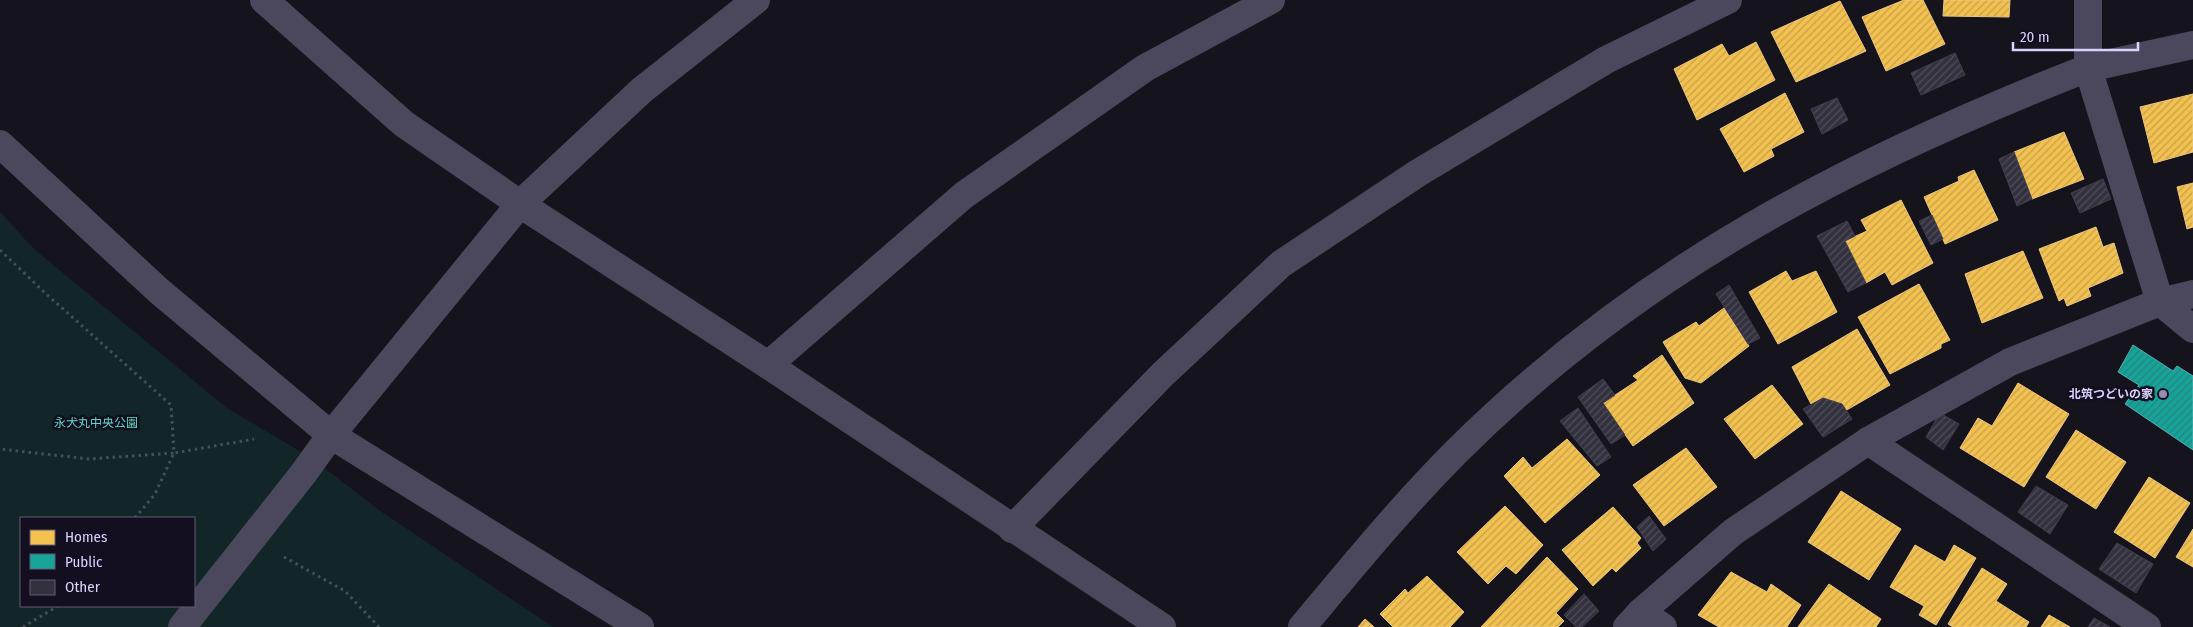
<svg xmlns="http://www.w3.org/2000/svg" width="2193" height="627" font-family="'Fira Sans Condensed','Noto Sans JP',sans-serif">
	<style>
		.green { fill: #122628; fill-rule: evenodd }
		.homes { fill: url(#homes-hatch); stroke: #ebc682 }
		.public { fill: url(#public-hatch); stroke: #52b1b6 }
		.building { fill: url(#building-hatch); stroke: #433d50 }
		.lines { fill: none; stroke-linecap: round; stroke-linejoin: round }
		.path { stroke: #464f5d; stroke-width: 3; stroke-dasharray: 2.5 4; stroke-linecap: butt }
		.minor { stroke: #4b485d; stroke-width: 28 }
		.tertiary { stroke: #4b485d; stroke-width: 28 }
		.poi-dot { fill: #958eae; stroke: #130f20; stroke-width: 2 }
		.labels { text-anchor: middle; stroke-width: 5; stroke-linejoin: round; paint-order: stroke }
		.poi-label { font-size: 12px; font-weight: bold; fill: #dad1fc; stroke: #130f20; text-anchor: end }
		.park-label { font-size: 12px; fill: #62d7c4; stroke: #130f20 }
	</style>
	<defs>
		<pattern id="homes-hatch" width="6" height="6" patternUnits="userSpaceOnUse" patternTransform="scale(1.25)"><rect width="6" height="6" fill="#f2c14e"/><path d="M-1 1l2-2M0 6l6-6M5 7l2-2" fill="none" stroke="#c6a04e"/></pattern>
		<pattern id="public-hatch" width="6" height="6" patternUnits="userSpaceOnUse" patternTransform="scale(1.25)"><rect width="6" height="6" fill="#17a398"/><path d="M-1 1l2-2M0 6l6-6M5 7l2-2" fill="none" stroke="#248581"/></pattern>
		<pattern id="building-hatch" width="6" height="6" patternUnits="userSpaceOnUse" patternTransform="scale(1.25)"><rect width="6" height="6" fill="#34313e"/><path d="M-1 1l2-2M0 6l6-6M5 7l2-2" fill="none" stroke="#514e5b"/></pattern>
	</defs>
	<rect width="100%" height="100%" fill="#15131c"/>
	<!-- green -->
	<path class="green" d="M0,212L34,249L227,408L313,459L379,510L553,627H0ZM21,518H194V606H21Z"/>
	<!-- homes -->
	<g class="homes">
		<polygon points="1904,0 1923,0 1945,44 1886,71 1862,17"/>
		<polygon points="1944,0 2010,0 2009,17 1943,16"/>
		<polygon points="1840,1 1866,51 1796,82 1771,32"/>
		<polygon points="1756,42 1775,80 1697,120 1674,69 1722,44 1729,56"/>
		<polygon points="1785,93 1804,132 1771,149 1774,156 1744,172 1720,129"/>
		<polygon points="2193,94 2193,152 2154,163 2140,107"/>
		<polygon points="2064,132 2084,179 2032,199 2014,152"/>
		<polygon points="1974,170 1998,220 1945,244 1924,197 1959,181 1958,177"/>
		<polygon points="2193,183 2193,227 2187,229 2177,187"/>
		<polygon points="1901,200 1933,263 1892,285 1885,272 1866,283 1845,241 1867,231 1861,220"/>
		<polygon points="2096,227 2103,247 2114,243 2123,273 2088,288 2091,296 2067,306 2064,298 2059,301 2039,249"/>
		<polygon points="2023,251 2043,298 1982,323 1965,274"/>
		<polygon points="1786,271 1792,281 1816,271 1837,312 1778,344 1749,292"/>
		<polygon points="1919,284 1950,340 1941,344 1941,348 1890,374 1858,317"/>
		<polygon points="1724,308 1749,346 1701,383 1685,378 1663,342 1696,322 1699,326"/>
		<polygon points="1857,329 1890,385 1845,411 1842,404 1823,398 1811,404 1792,367"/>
		<polygon points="1662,355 1694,403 1633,446 1603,403 1638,380 1633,376"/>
		<polygon points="2018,383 2069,414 2024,487 1960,448 1978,418 1992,426"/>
		<polygon points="1772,385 1803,424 1755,459 1724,419"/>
		<polygon points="2076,430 2126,462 2096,509 2046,477"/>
		<polygon points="1567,439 1600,475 1545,523 1504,476 1523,457 1532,468"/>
		<polygon points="1686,448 1717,487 1664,526 1633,485"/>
		<polygon points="2149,477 2190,503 2155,558 2114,532"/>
		<polygon points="1841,491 1901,529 1869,580 1808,542"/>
		<polygon points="1505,506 1543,545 1516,574 1506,566 1488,584 1457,552"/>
		<polygon points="1613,507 1641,538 1637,543 1641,548 1616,572 1612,568 1593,586 1562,550"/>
		<polygon points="2193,529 2193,567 2176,557"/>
		<polygon points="1915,545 1945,562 1954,545 1976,558 1936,625 1919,615 1924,606 1890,587"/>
		<polygon points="1547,557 1578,589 1556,613 1564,621 1558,627 1481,627"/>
		<polygon points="1982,568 2007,584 1996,601 2029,622 2026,627 1953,627 1948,624"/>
		<polygon points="1731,572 1767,592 1771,584 1801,605 1787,627 1719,627 1698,615"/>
		<polygon points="1427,576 1464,612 1450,627 1393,627 1380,614 1405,589 1408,593"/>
		<polygon points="1829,584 1881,619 1876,627 1798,627"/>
		<polygon points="2049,615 2070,627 2041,627"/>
		<polygon points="1365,619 1374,627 1358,627"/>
	</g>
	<!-- public -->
	<polygon class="public" points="2133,345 2173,371 2177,366 2193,376 2193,450 2125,404 2139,385 2118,372"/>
	<!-- building -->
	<g class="building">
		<polygon points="1955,53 1965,75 1921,95 1911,73"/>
		<polygon points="1837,98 1848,120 1822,134 1811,109"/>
		<polygon points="2014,152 2032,199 2017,206 1999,159"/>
		<polygon points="2103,179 2111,199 2080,213 2071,193"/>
		<polygon points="1932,215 1943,239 1931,245 1919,221"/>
		<polygon points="1847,221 1855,236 1845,241 1866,283 1848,292 1817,236"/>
		<polygon points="1729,285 1760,338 1748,344 1716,294"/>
		<polygon points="1603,379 1615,395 1603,403 1625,435 1611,444 1578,397"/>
		<polygon points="1823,398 1842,404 1852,419 1823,437 1803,409"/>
		<polygon points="1578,408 1611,457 1597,466 1560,421"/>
		<polygon points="1940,413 1959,424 1943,450 1926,437"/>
		<polygon points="2036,486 2068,505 2050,534 2018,512"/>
		<polygon points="1649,516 1666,539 1653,551 1637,527"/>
		<polygon points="2117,543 2153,564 2136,593 2099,569"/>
		<polygon points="1584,594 1599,611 1582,627 1576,627 1564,615"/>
		<polygon points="2094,618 2110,627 2088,627"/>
	</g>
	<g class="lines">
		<!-- path -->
		<g class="path">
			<polyline points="0,250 44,292 171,405 174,453 89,459 0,449"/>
			<polyline points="135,518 155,494 174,453 254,439"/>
			<polyline points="284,557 345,591 379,627"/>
			<polyline points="23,627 58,606"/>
		</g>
		<!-- minor -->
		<g class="minor">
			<polyline points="264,0 404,124 520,204 768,365 1162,627"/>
			<polyline points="2193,45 2088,68 2160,302 2193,329"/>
			<polyline points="768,365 964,195 1145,68 1271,0"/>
			<polyline points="1868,441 2147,627"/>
			<polyline points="1012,529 1163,374 1281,264 1418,173 1606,60 1728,0"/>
			<polyline points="1641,612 1663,627"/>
			<path d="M1302,627C1353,566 1402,506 1458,450C1640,269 1852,160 2088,68V0"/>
			<polyline points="1627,627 1641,612 1733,532 1868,441 2010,362 2160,302 2193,294"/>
		</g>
		<!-- tertiary -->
		<g class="tertiary">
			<polyline points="0,144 159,291 331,435 640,627"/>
			<polyline points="182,627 303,474 331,435 520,204 642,90 756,0"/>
		</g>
	</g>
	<!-- markers -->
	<circle class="poi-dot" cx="2163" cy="394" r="5"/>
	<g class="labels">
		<!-- poi labels -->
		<g class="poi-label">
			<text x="2153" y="398">北筑つどいの家</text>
		</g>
		<!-- park labels -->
		<g class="park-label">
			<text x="96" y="427">永犬丸中央公園</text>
		</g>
	</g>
	<!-- legend -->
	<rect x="20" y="517" width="175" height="90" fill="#130f20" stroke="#635d78"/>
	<rect x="30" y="530" width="25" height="15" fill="#f2c14e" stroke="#635d78"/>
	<text x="65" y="542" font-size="15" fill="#dad1fc">Homes</text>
	<rect x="30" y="554" width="25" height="15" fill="#17a398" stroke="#635d78"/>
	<text x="65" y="567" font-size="15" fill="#dad1fc">Public</text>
	<rect x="30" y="580" width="25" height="15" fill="#34313e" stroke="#635d78"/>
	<text x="65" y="592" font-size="15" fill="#dad1fc">Other</text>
	<!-- scale -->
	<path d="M2013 42v8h125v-8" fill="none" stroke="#dad1fc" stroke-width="2.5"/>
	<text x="2020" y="42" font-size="15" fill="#dad1fc" stroke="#130f20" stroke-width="4" paint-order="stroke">20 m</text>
</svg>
